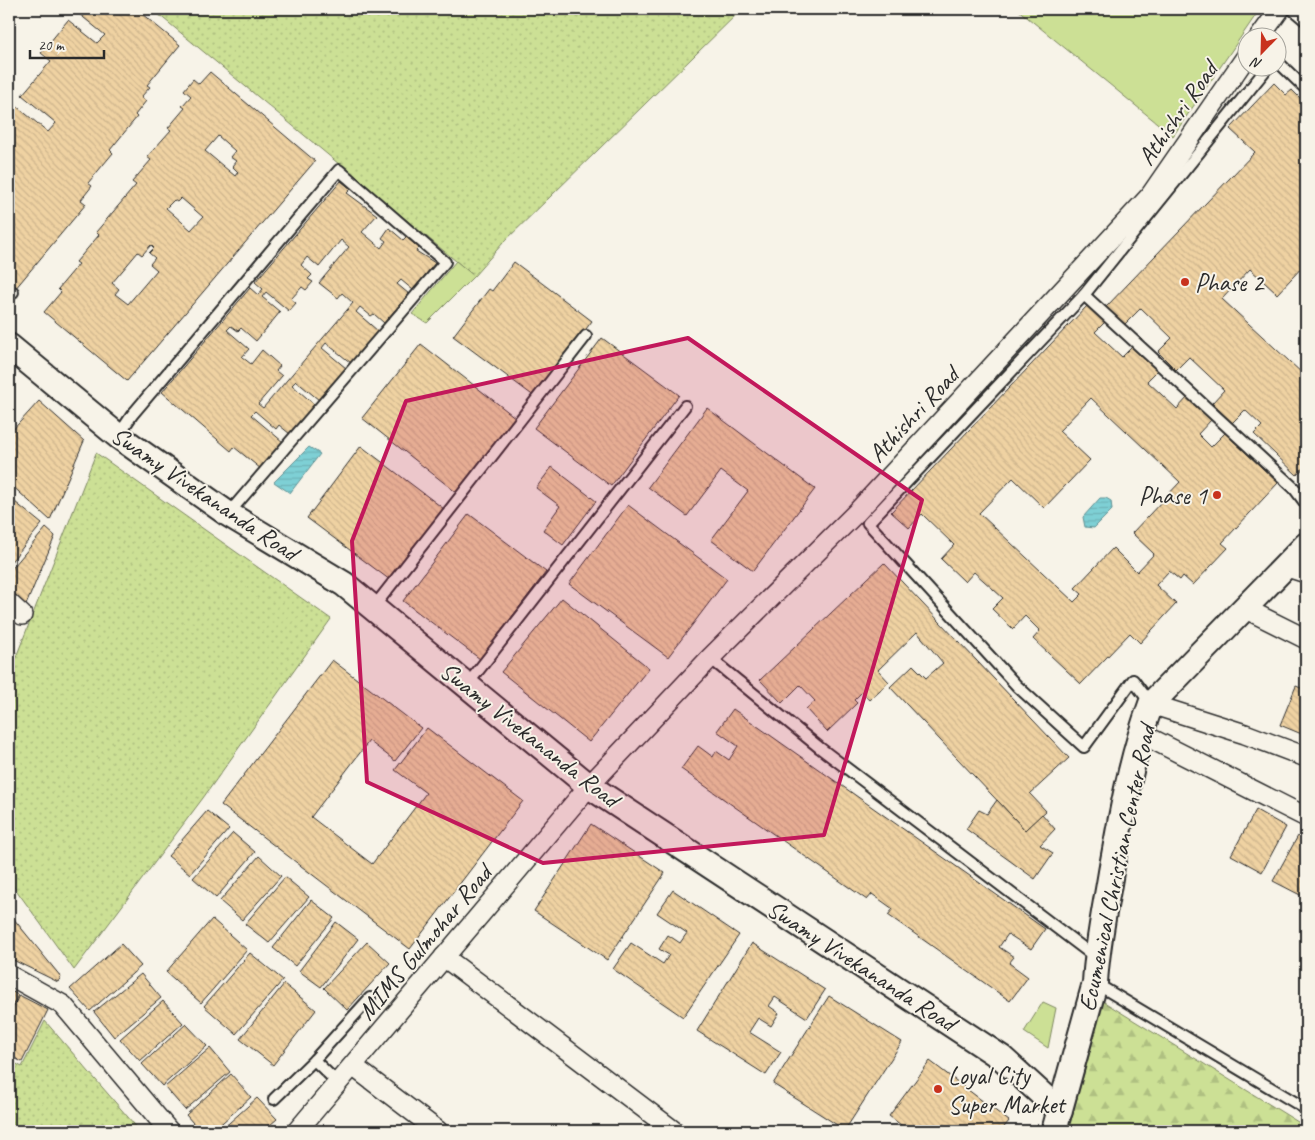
<svg xmlns="http://www.w3.org/2000/svg" width="1315" height="1140" font-family="Caveat,sans-serif">
	<style>
		.grass { fill: url(#grass-dots); stroke: #7c8660 }
		.forest { fill: url(#forest-firs); stroke: #7c8660 }
		.park { fill: #cce095; stroke: #7c8660 }
		.water { fill: url(#water-rules); stroke: #5d8e91 }
		.building { fill: url(#building-back-hatch); stroke: #2b2b2b; fill-rule: evenodd }
		.lines { fill: none; stroke-linecap: round; stroke-linejoin: round }
		.service-casing { stroke: #2b2b2b; stroke-width: 14 }
		.minor-casing { stroke: #2b2b2b; stroke-width: 22 }
		.tertiary-casing { stroke: #2b2b2b; stroke-width: 28 }
		.service { stroke: #f7f3e8; stroke-width: 10 }
		.minor { stroke: #f7f3e8; stroke-width: 19 }
		.tertiary { stroke: #f7f3e8; stroke-width: 24 }
		.marked { fill: #c2185b; fill-opacity: 0.2; stroke: #c2185b; stroke-width: 4; stroke-linejoin: round }
		.poi-dot { fill: #c8321e; stroke: #f7f3e8; stroke-width: 2 }
		.labels { text-anchor: middle; stroke-width: 4; stroke-linejoin: round; paint-order: stroke }
		.street-label { font-size: 25px; fill: #2b2b2b; stroke: #f7f3e8 }
		.poi-label { font-size: 25px; fill: #2b2b2b; stroke: #f7f3e8; text-anchor: start }
	</style>
	<defs>
		<pattern id="grass-dots" width="8" height="8" patternUnits="userSpaceOnUse" patternTransform="scale(1.25)"><rect width="8" height="8" fill="#cce095"/><path d="M2 2h.1M6 6h.1" fill="none" stroke="#afc081" stroke-width="1.8" stroke-linecap="round"/></pattern>
		<pattern id="forest-firs" width="22" height="20" patternUnits="userSpaceOnUse" patternTransform="scale(1.25)"><rect width="22" height="20" fill="#cce095"/><path d="M5 1l3.5 6h-7zM16 11l3.5 6h-7z" fill="#afc081"/></pattern>
		<pattern id="water-rules" width="6" height="5" patternUnits="userSpaceOnUse" patternTransform="scale(1.25)"><rect width="6" height="5" fill="#7ed0d5"/><path d="M0 2.5h6" fill="none" stroke="#6db3b7"/></pattern>
		<pattern id="building-back-hatch" width="6" height="6" patternUnits="userSpaceOnUse" patternTransform="scale(1.25)"><rect width="6" height="6" fill="#efd2a2"/><path d="M-1 5l2 2M0 0l6 6M5-1l2 2" fill="none" stroke="#cdb48c"/></pattern>
	</defs>
	<rect width="100%" height="100%" fill="#f7f3e8"/>
	<filter id="ink" filterUnits="userSpaceOnUse"><feTurbulence type="fractalNoise" baseFrequency=".02" numOctaves="2"/><feDisplacementMap in="SourceGraphic" scale="10" xChannelSelector="R" yChannelSelector="G"/><feConvolveMatrix kernelMatrix="1 2 1 2 8 2 1 2 1" color-interpolation-filters="sRGB"/></filter>
	<g filter="url(#ink)">
		<!-- grass -->
		<g class="grass">
			<polygon points="152,9 742,9 503,243 474,276"/>
			<polygon points="96,453 331,619 203,798 74,970 9,880 9,675"/>
			<polygon points="45,1021 140,1131 9,1131 9,1060 22,1067"/>
		</g>
		<!-- forest -->
		<polygon class="forest" points="1104,1002 1306,1127 1306,1131 1068,1131"/>
		<!-- park -->
		<g class="park">
			<polygon points="1017,9 1260,9 1173,136"/>
			<polygon points="456,261 474,276 427,323 412,314"/>
			<polygon points="1043,1002 1056,1008 1048,1048 1024,1032"/>
		</g>
		<!-- water -->
		<g class="water">
			<polygon points="309,447 320,454 290,493 274,482"/>
			<polygon points="1100,498 1106,498 1111,501 1112,510 1094,528 1085,527 1083,517"/>
		</g>
		<!-- building -->
		<g class="building">
			<polygon points="73,9 136,9 180,45 147,85 150,87 141,97 146,101 135,115 137,117 110,150 113,153 88,183 92,186 81,200 86,204 15,289 9,284 9,113 15,105 48,132 56,123 22,95 51,61 41,53 68,20 97,43 105,35"/>
			<path d="M210,72L315,161L127,381L44,312L61,292L58,289L79,264L76,262L99,235L96,232L136,185L132,182L151,160L147,157L171,130L168,128L185,108L182,106L191,96L184,90L193,79L199,84ZM218,136L235,151L230,157L236,161L232,166L238,172L235,176L205,151ZM181,198L203,217L191,230L166,208L174,200L177,202ZM151,245L154,248L149,253L155,258L150,264L157,270L128,304L115,294L119,289L112,283L138,252L142,255Z"/>
			<polygon points="1274,83 1286,95 1292,90 1306,104 1306,219 1301,225 1306,229 1306,263 1277,294 1250,269 1222,299 1303,374 1306,371 1306,465 1297,475 1254,434 1262,426 1245,410 1232,423 1212,403 1224,390 1189,357 1176,370 1158,352 1172,338 1141,308 1124,325 1106,307 1255,152 1230,129"/>
			<path d="M341,181L351,189L347,193L377,215L362,232L381,248L386,241L382,238L389,228L403,240L406,237L419,248L416,251L435,263L413,290L401,280L397,284L409,294L384,323L374,314L371,316L360,307L356,312L378,331L351,363L326,343L322,348L346,368L319,400L296,381L292,385L315,405L290,434L279,425L276,429L255,411L251,415L283,442L261,469L234,447L231,451L162,392L250,288L258,295L263,289L255,282ZM341,240L349,247L319,283L338,298L342,293L353,303L263,408L258,404L282,376L276,371L280,366L262,350L251,364L242,357L249,349L227,330L231,326L238,331L241,328L256,341L280,312L262,297L266,292L289,311L296,303L291,299L302,287L306,290L313,282L308,279L312,275L301,265L307,257L319,267Z"/>
			<polygon points="514,262 592,321 535,397 453,336 489,289 492,291"/>
			<path d="M1088,305L1105,322L1095,332L1122,357L1133,346L1158,370L1147,381L1177,409L1188,397L1212,419L1198,434L1211,447L1225,433L1278,483L1222,543L1228,548L1193,585L1183,576L1180,580L1169,571L1156,585L1176,604L1140,643L1130,633L1081,684L1033,639L1040,631L1025,616L1013,629L992,609L1003,598L974,572L965,582L941,559L954,545L922,514L909,528L891,512ZM1091,398L1180,482L1132,533L1154,554L1137,572L1113,548L1075,588L1082,594L1074,602L979,513L1013,478L1044,508L1090,460L1059,431Z"/>
			<polygon points="602,338 679,395 611,486 534,428"/>
			<polygon points="421,344 516,418 457,493 362,418"/>
			<polygon points="39,401 84,441 50,520 9,483 9,434"/>
			<polygon points="707,408 815,489 753,571 711,540 748,491 721,471 687,516 648,487"/>
			<polygon points="361,446 444,509 390,580 307,518"/>
			<polygon points="552,467 596,501 563,545 543,530 560,506 536,488"/>
			<polygon points="15,502 42,524 9,564 9,510"/>
			<polygon points="628,505 727,579 668,657 569,584"/>
			<polygon points="469,514 546,572 480,659 403,601"/>
			<polygon points="46,528 55,536 26,605 9,590 9,572"/>
			<polygon points="884,563 1069,758 1030,794 1046,811 1025,830 890,687 913,665 926,678 943,663 917,632 878,670 889,682 869,700 862,692 854,700 857,703 827,732 806,709 815,701 800,685 782,703 760,680"/>
			<polygon points="562,598 649,668 589,742 501,672"/>
			<polygon points="332,660 421,728 395,761 369,741 311,817 372,864 426,793 395,770 427,728 523,801 410,949 221,805"/>
			<polygon points="1296,686 1306,690 1304,735 1280,725"/>
			<polygon points="733,709 1045,929 1031,949 1008,934 999,947 1014,957 1009,963 1028,977 1010,1001 888,915 893,909 872,894 867,900 681,769 698,746 713,757 716,751 729,760 738,746 717,731"/>
			<polygon points="997,800 1025,830 1042,814 1055,829 1040,845 1053,853 1035,879 966,829 979,810 987,814"/>
			<polygon points="1256,810 1286,827 1262,872 1231,855"/>
			<polygon points="207,811 229,829 190,874 168,856"/>
			<polygon points="591,824 665,873 607,960 534,911"/>
			<polygon points="233,833 255,852 216,898 193,878"/>
			<polygon points="1298,836 1306,840 1306,893 1304,897 1273,881"/>
			<polygon points="259,856 281,876 242,920 220,901"/>
			<polygon points="285,877 309,897 269,943 245,924"/>
			<polygon points="673,890 739,935 683,1017 613,969 631,943 663,964 669,955 659,949 668,935 680,943 687,933 657,913"/>
			<polygon points="311,900 334,918 295,966 273,948"/>
			<polygon points="9,913 61,977 58,982 9,958"/>
			<polygon points="212,919 247,950 201,1003 166,972"/>
			<polygon points="336,922 358,939 321,987 299,971"/>
			<polygon points="367,942 390,963 347,1010 324,988"/>
			<polygon points="752,943 825,990 807,1018 775,997 769,1006 779,1013 771,1026 758,1018 749,1032 781,1052 766,1075 697,1031"/>
			<polygon points="121,944 141,966 90,1011 70,989"/>
			<polygon points="250,953 283,980 236,1034 204,1006"/>
			<polygon points="141,974 161,998 114,1037 94,1012"/>
			<polygon points="284,984 316,1010 273,1065 240,1039"/>
			<polygon points="9,990 18,995 9,1013"/>
			<polygon points="19,995 48,1010 22,1062 9,1055 9,1017"/>
			<polygon points="829,996 902,1042 845,1130 773,1084"/>
			<polygon points="163,1001 183,1023 140,1061 120,1039"/>
			<polygon points="186,1024 207,1046 162,1086 142,1064"/>
			<polygon points="210,1048 230,1072 185,1110 165,1087"/>
			<polygon points="930,1061 1009,1121 1001,1131 909,1131 889,1116"/>
			<polygon points="231,1074 251,1097 213,1131 200,1131 186,1115"/>
			<polygon points="257,1098 277,1119 263,1131 220,1131"/>
		</g>
		<g class="lines">
			<!-- service casing -->
			<g class="service-casing">
				<g id="service">
					<polyline points="1292,9 1306,21"/>
					<polyline points="1278,62 1306,89"/>
					<polyline points="1084,295 1267,68"/>
					<polyline points="9,297 13,292"/>
					<polyline points="118,436 132,415 339,170 445,262 228,514"/>
					<polyline points="373,608 586,336"/>
					<polyline points="710,658 820,748 1095,957"/>
					<polyline points="467,685 685,406"/>
					<polyline points="1151,704 1133,680 1084,747 1017,686 868,523 1084,295 1294,488 1306,504"/>
					<polyline points="1095,983 1306,1109"/>
					<polyline points="314,1060 338,1083"/>
					<polyline points="274,1099 314,1060 370,998"/>
				</g>
			</g>
			<!-- minor casing -->
			<g class="minor-casing">
				<g id="minor">
					<polyline points="1259,38 1280,9"/>
					<polyline points="1284,566 1306,573"/>
					<polyline points="9,603 22,615"/>
					<polyline points="1244,608 1306,639"/>
					<polyline points="1151,704 1245,734 1306,757"/>
					<polyline points="1140,733 1306,817"/>
					<polyline points="444,957 674,1131"/>
					<polyline points="9,975 63,1005 169,1131"/>
					<polyline points="353,1066 438,1131"/>
					<polyline points="297,1131 589,786 710,658 857,512 1150,196 1248,54"/>
				</g>
			</g>
			<!-- tertiary casing -->
			<g class="tertiary-casing">
				<g id="tertiary">
					<polyline points="9,346 118,436 228,514 344,584 589,786 1002,1058 1060,1111"/>
					<path d="M1054,1131L1095,983C1097,945 1105,909 1111,872C1121,816 1131,758 1151,704L1306,545"/>
				</g>
			</g>
			<!-- service -->
			<use href="#service" class="service"/>
			<!-- minor -->
			<use href="#minor" class="minor"/>
			<!-- tertiary -->
			<use href="#tertiary" class="tertiary"/>
		</g>
	</g>
	<!-- marked area -->
	<path class="marked" d="M688,338L922,500L824,835L543,863L367,782L352,541L406,401Z"/>
	<!-- markers -->
	<g class="poi-dot">
		<circle cx="1185" cy="282" r="5"/>
		<circle cx="1217" cy="495" r="5"/>
		<circle cx="938" cy="1089" r="5"/>
	</g>
	<g class="labels">
		<!-- street labels -->
		<g class="street-label">
			<text transform="translate(1177 113) rotate(-55)" y="9">Athishri Road</text>
			<text transform="translate(913 414) rotate(-47)" y="9">Athishri Road</text>
			<text transform="translate(205 493) rotate(34)" y="9">Swamy Vivekananda Road</text>
			<text transform="translate(530 734) rotate(38)" y="9">Swamy Vivekananda Road</text>
			<text transform="translate(1116 868) rotate(-78)" y="9">Ecumenical Christian Center Road</text>
			<text transform="translate(424 942) rotate(-50)" y="9">MIMS Gulmohar Road</text>
			<text transform="translate(862 965) rotate(33)" y="9">Swamy Vivekananda Road</text>
		</g>
		<!-- poi labels -->
		<g class="poi-label">
			<text x="1195" y="291">Phase 2</text>
			<text x="1207" y="504" text-anchor="end">Phase 1</text>
			<text x="948" y="1084">Loyal City<tspan x="948" dy="29">Super Market</tspan></text>
		</g>
	</g>
	<!-- margin -->
	<rect width="1315" height="1140" fill="none" stroke="#f7f3e8" stroke-width="30"/>
	<rect x="15" y="15" width="1285" height="1110" fill="none" stroke="#2b2b2b" stroke-width="2" filter="url(#ink)"/>
	<!-- north arrow -->
	<g transform="translate(1262 52) rotate(203)"><circle r="24" fill="#f7f3e8" stroke="#a5a39c"/>
	<path d="M0-4L9 19L0 12L-9 19Z" fill="#c8321e"/>
	<text y="-8" font-size="14" font-weight="bold" text-anchor="middle" fill="#2b2b2b">N</text>
	</g>
	<!-- scale -->
	<path d="M30 50v8h74v-8" fill="none" stroke="#2b2b2b" stroke-width="2.5"/>
	<text x="38" y="50" font-size="15" fill="#2b2b2b" stroke="#f7f3e8" stroke-width="4" paint-order="stroke">20 m</text>
</svg>
